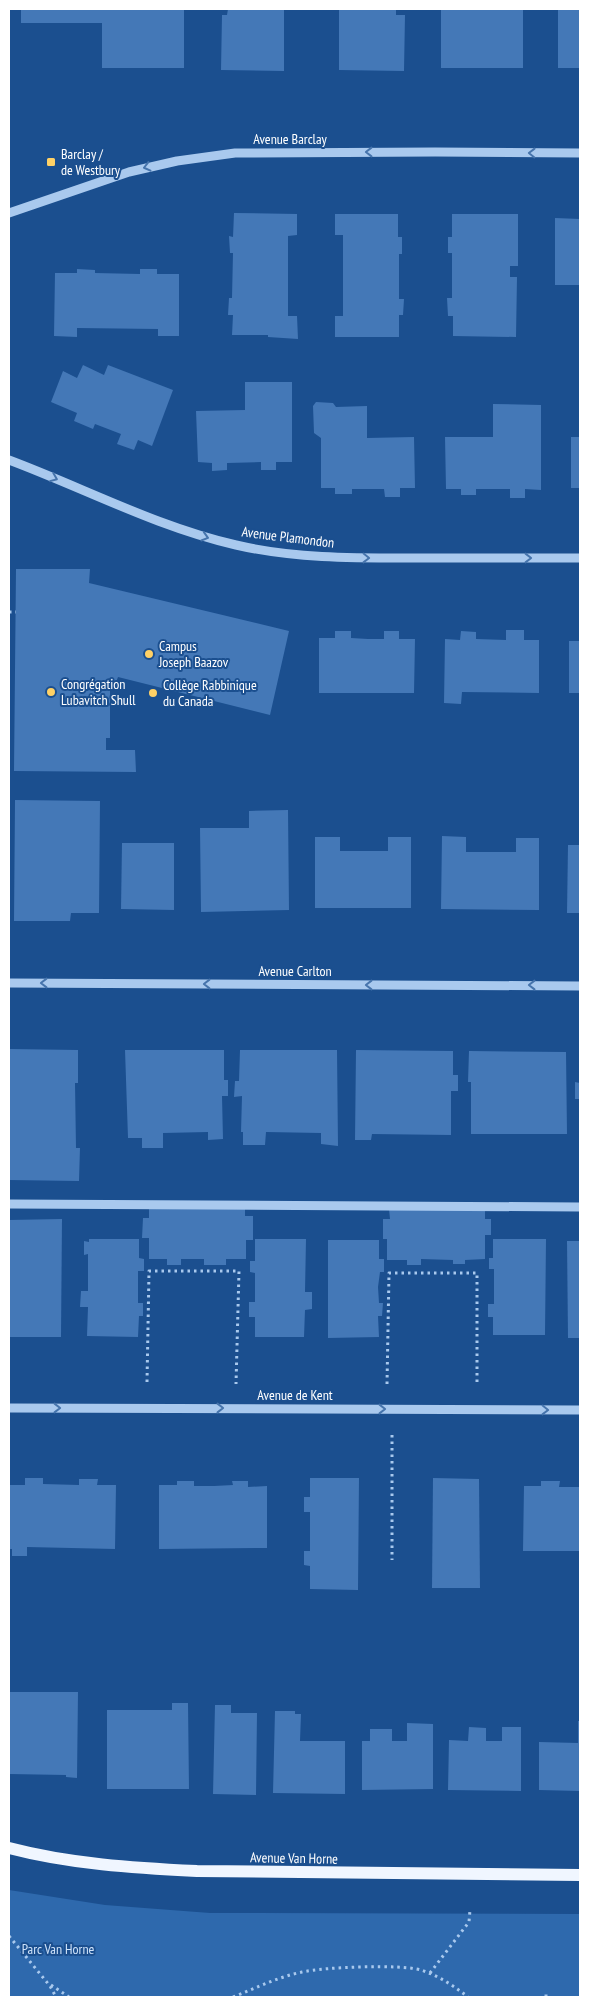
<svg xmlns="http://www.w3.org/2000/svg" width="589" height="2006" font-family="'PT Sans Narrow',sans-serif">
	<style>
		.green { fill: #2e69ad }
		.building { fill: #4478b7 }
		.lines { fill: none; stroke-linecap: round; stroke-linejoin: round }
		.path { stroke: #a9c9ee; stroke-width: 3; stroke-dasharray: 2.5 4; stroke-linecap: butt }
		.minor { stroke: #a9c9ee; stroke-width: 9 }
		.major { stroke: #f0f6ff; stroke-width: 12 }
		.oneway { stroke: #4674ac }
		.poi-dot { fill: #ffd166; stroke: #1b4f8f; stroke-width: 2 }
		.labels { text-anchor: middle; stroke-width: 4; stroke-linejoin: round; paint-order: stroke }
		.street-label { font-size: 14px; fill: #fff; stroke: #1b4f8f }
		.poi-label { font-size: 14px; fill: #fff; stroke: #1b4f8f; text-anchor: start }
		.park-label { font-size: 14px; fill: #cfe3fa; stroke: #1b4f8f }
	</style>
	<rect width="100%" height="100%" fill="#1b4f8f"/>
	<!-- green -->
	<polygon class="green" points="9,1890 105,1905 210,1913 580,1914 580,1997 9,1997"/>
	<!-- building -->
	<g class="building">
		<polygon points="21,9 184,9 184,68 102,68 102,23 21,23"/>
		<polygon points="228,9 284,9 284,71 221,70 222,15 227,15"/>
		<polygon points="339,9 396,9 396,15 405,15 404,71 339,70"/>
		<rect x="441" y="9" width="82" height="59"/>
		<rect x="558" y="9" width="22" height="59"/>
		<polygon points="234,213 297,214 297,235 288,236 288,316 297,316 298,339 268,337 268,335 232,335 233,315 228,315 229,298 232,298 233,253 230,253 229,236 233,237"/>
		<polygon points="335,214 398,214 398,237 402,237 402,254 399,254 399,299 404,299 403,315 399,315 399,337 335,337 335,316 343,316 343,235 335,235"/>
		<polygon points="452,214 518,214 518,266 510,266 510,277 517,277 516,337 453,336 453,316 448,316 447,298 452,298 452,253 448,253 448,237 452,237"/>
		<polygon points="555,218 580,219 580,285 555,285"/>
		<polygon points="77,269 95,270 95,273 140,274 140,269 157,269 157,274 179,274 179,336 158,336 158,329 77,328 77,337 54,336 55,273 77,273"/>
		<polygon points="83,365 104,375 108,365 173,390 152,446 138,440 134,450 117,444 121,434 95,424 93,429 74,421 77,413 51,402 63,371 77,378"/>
		<polygon points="245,382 292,382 292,462 276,462 276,470 261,470 261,462 227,463 227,470 212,471 212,463 198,462 196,411 245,410"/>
		<polygon points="316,402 333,403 336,407 367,406 367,438 414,437 415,488 400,488 400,497 385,497 384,489 352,489 352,494 335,494 335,488 321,488 321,438 314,433 313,406"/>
		<polygon points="493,404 541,405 541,490 525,489 525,498 510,498 510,489 476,489 476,495 461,495 461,489 446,489 445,437 493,437"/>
		<rect x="571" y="437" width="9" height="51"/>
		<polygon points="16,569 90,569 89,583 289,631 270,715 118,677 114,688 110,689 110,738 106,738 106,750 135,750 136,772 14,771"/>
		<polygon points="506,630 524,630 524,640 539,640 539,693 462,692 461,704 444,703 445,639 460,640 461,631 476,632 476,639 506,640"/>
		<polygon points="335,631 351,631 351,638 368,639 384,639 384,631 399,631 399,639 415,639 414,693 319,693 319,638 335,638"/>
		<rect x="569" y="641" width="11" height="52"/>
		<polygon points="15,800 100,801 99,913 71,913 70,921 14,921"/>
		<polygon points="288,810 289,910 201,912 200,828 249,828 249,811"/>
		<polygon points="442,836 466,837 466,852 516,852 516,838 539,838 539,910 441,909"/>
		<polygon points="315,837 340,837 340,851 388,851 388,837 411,837 411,908 315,908"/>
		<polygon points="122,843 174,843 174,910 121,909"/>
		<polygon points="568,845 580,845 580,913 567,913"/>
		<polygon points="9,1049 78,1050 78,1083 75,1083 76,1148 80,1148 79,1181 9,1180"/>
		<polygon points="125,1050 224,1050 224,1080 228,1080 228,1096 222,1096 223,1139 208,1140 208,1132 163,1133 163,1148 142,1148 142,1138 128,1138"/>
		<polygon points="240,1050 337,1050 338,1146 321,1144 321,1133 266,1132 265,1145 243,1145 243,1132 241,1132 242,1096 234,1097 235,1081 239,1081"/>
		<polygon points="356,1050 453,1051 453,1075 458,1075 458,1091 451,1091 451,1135 372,1134 371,1140 355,1140"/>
		<polygon points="469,1051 566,1052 567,1134 471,1134 471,1082 468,1082"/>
		<polygon points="575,1082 580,1083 580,1099 575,1099"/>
		<polygon points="149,1208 245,1208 245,1216 253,1216 253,1240 246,1240 246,1259 226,1259 226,1265 204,1265 204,1259 181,1259 181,1265 167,1265 167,1259 149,1259 149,1238 142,1238 143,1218 149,1218"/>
		<polygon points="389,1209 485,1209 485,1219 491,1219 491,1235 485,1235 485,1259 465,1260 465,1264 453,1264 453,1260 421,1259 421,1265 407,1265 407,1260 387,1260 387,1239 383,1239 383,1219 390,1219"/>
		<polygon points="62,1219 61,1337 9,1337 9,1220"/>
		<polygon points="89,1239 139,1239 139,1258 144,1259 144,1271 138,1271 138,1303 143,1303 143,1316 139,1316 138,1337 87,1336 88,1307 80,1307 81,1291 88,1291 88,1254 84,1255 84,1241 89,1242"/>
		<polygon points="255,1239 306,1239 305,1292 312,1292 312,1309 305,1310 304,1337 255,1337 255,1317 249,1317 249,1302 255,1302 255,1273 250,1272 250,1261 255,1261"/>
		<polygon points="493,1239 546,1239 545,1335 493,1335 493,1317 488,1317 488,1304 494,1304 494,1269 489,1269 489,1258 493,1258"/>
		<polygon points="328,1240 379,1240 379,1259 384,1259 384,1272 380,1272 378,1287 379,1303 383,1303 382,1316 378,1316 379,1337 328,1338"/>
		<polygon points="567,1241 580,1241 580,1338 568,1338"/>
		<polygon points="25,1478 43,1478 43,1484 79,1485 79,1479 98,1479 97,1485 116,1485 115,1549 27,1547 27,1556 12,1556 12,1549 9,1549 9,1485 25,1485"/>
		<polygon points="310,1478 359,1478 358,1590 310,1589 310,1566 304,1565 304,1551 310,1551 310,1512 304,1512 304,1497 310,1497"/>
		<polygon points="433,1478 479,1479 480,1588 432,1588"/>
		<polygon points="177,1481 194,1481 194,1486 214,1486 233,1485 232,1481 248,1481 248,1487 267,1486 267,1548 159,1549 159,1485 177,1485"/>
		<polygon points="541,1481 560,1481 559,1487 580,1487 580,1551 523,1551 524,1486 541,1486"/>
		<polygon points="9,1692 78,1692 77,1778 66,1777 66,1775 9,1774"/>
		<polygon points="172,1703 188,1703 189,1789 107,1789 107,1710 172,1710"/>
		<polygon points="215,1705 231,1705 231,1713 257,1713 256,1795 213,1794"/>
		<polygon points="275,1711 295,1711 295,1714 301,1714 300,1741 345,1741 345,1794 273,1793"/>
		<polygon points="578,1721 580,1721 580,1791 539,1790 539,1742 578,1743"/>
		<polygon points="407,1723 433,1724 433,1789 362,1790 362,1741 370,1741 370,1729 392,1729 392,1741 407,1741"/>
		<polygon points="469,1727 486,1728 486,1741 502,1741 502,1727 521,1727 521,1791 448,1790 449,1740 468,1741"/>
	</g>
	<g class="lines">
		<!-- path -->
		<g class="path">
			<polyline points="9,612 16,612"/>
			<polyline points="147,1382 149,1271 239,1271 236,1384"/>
			<polyline points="387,1384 389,1273 477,1273 477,1385"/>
			<polyline points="392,1435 392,1560"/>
			<polyline points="9,1936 50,1986 56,1997"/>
			<polyline points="430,1973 469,1922 470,1910"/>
			<polyline points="51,1985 69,1997"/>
			<path d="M233,1997C256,1988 278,1977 302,1972C324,1967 401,1964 421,1970C439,1976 454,1986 468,1997"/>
			<polyline points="546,1997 546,1994"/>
		</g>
		<!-- minor -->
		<g class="minor">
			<polyline points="9,213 129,172 177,161 235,153 435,152 580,153"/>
			<path d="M9,460C84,488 157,527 236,545C296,559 359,558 421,558C474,558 527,558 580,558"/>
			<polyline points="9,983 580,986"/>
			<polyline points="9,1204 580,1207"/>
			<polyline points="9,1408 580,1410"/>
		</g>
		<!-- major -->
		<path class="major" d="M9,1848C70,1864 134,1868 197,1871L580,1875"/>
	</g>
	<!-- one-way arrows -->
	<defs><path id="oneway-chevron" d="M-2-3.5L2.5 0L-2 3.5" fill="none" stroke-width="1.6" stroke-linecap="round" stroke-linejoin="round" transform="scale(1.25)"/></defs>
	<g class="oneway">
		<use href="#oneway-chevron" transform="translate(369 152) rotate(180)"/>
		<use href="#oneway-chevron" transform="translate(532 153) rotate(-179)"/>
		<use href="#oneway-chevron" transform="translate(147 167) rotate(166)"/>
		<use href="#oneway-chevron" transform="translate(54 478) rotate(22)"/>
		<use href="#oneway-chevron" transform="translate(205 537) rotate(17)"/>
		<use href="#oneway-chevron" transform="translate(366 558) rotate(1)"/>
		<use href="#oneway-chevron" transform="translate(528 558)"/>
		<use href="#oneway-chevron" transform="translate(44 983) rotate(-180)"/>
		<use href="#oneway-chevron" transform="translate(207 984) rotate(-180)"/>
		<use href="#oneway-chevron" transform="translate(369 985) rotate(-180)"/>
		<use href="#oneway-chevron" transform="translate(532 985) rotate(-180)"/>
		<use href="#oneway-chevron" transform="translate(57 1408)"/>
		<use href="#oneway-chevron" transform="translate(220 1408)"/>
		<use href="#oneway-chevron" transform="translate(382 1409)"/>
		<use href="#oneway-chevron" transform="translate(545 1410) rotate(1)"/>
	</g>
	<!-- markers -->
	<g class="poi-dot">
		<rect x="46" y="157" width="10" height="10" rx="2.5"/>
		<circle cx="149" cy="654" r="5"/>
		<circle cx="51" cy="692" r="5"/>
		<circle cx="153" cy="693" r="5"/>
	</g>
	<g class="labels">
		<!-- street labels -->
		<g class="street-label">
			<text x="290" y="144">Avenue Barclay</text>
			<text transform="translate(288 537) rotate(7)" y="5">Avenue Plamondon</text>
			<text x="295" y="976">Avenue Carlton</text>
			<text x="295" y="1400">Avenue de Kent</text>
			<text transform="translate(294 1858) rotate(1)" y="5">Avenue Van Horne</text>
		</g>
		<!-- poi labels -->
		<g class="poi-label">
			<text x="61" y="159">Barclay /<tspan x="61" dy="16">de Westbury</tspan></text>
			<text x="159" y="651">Campus<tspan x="159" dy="16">Joseph Baazov</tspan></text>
			<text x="61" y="689">Congrégation<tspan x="61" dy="16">Lubavitch Shull</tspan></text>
			<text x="163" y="690">Collège Rabbinique<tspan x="163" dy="16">du Canada</tspan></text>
		</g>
		<!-- park labels -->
		<g class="park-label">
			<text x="58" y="1954">Parc Van Horne</text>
		</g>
	</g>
	<!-- border -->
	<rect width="589" height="2006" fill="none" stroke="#ffffff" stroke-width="20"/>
</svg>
